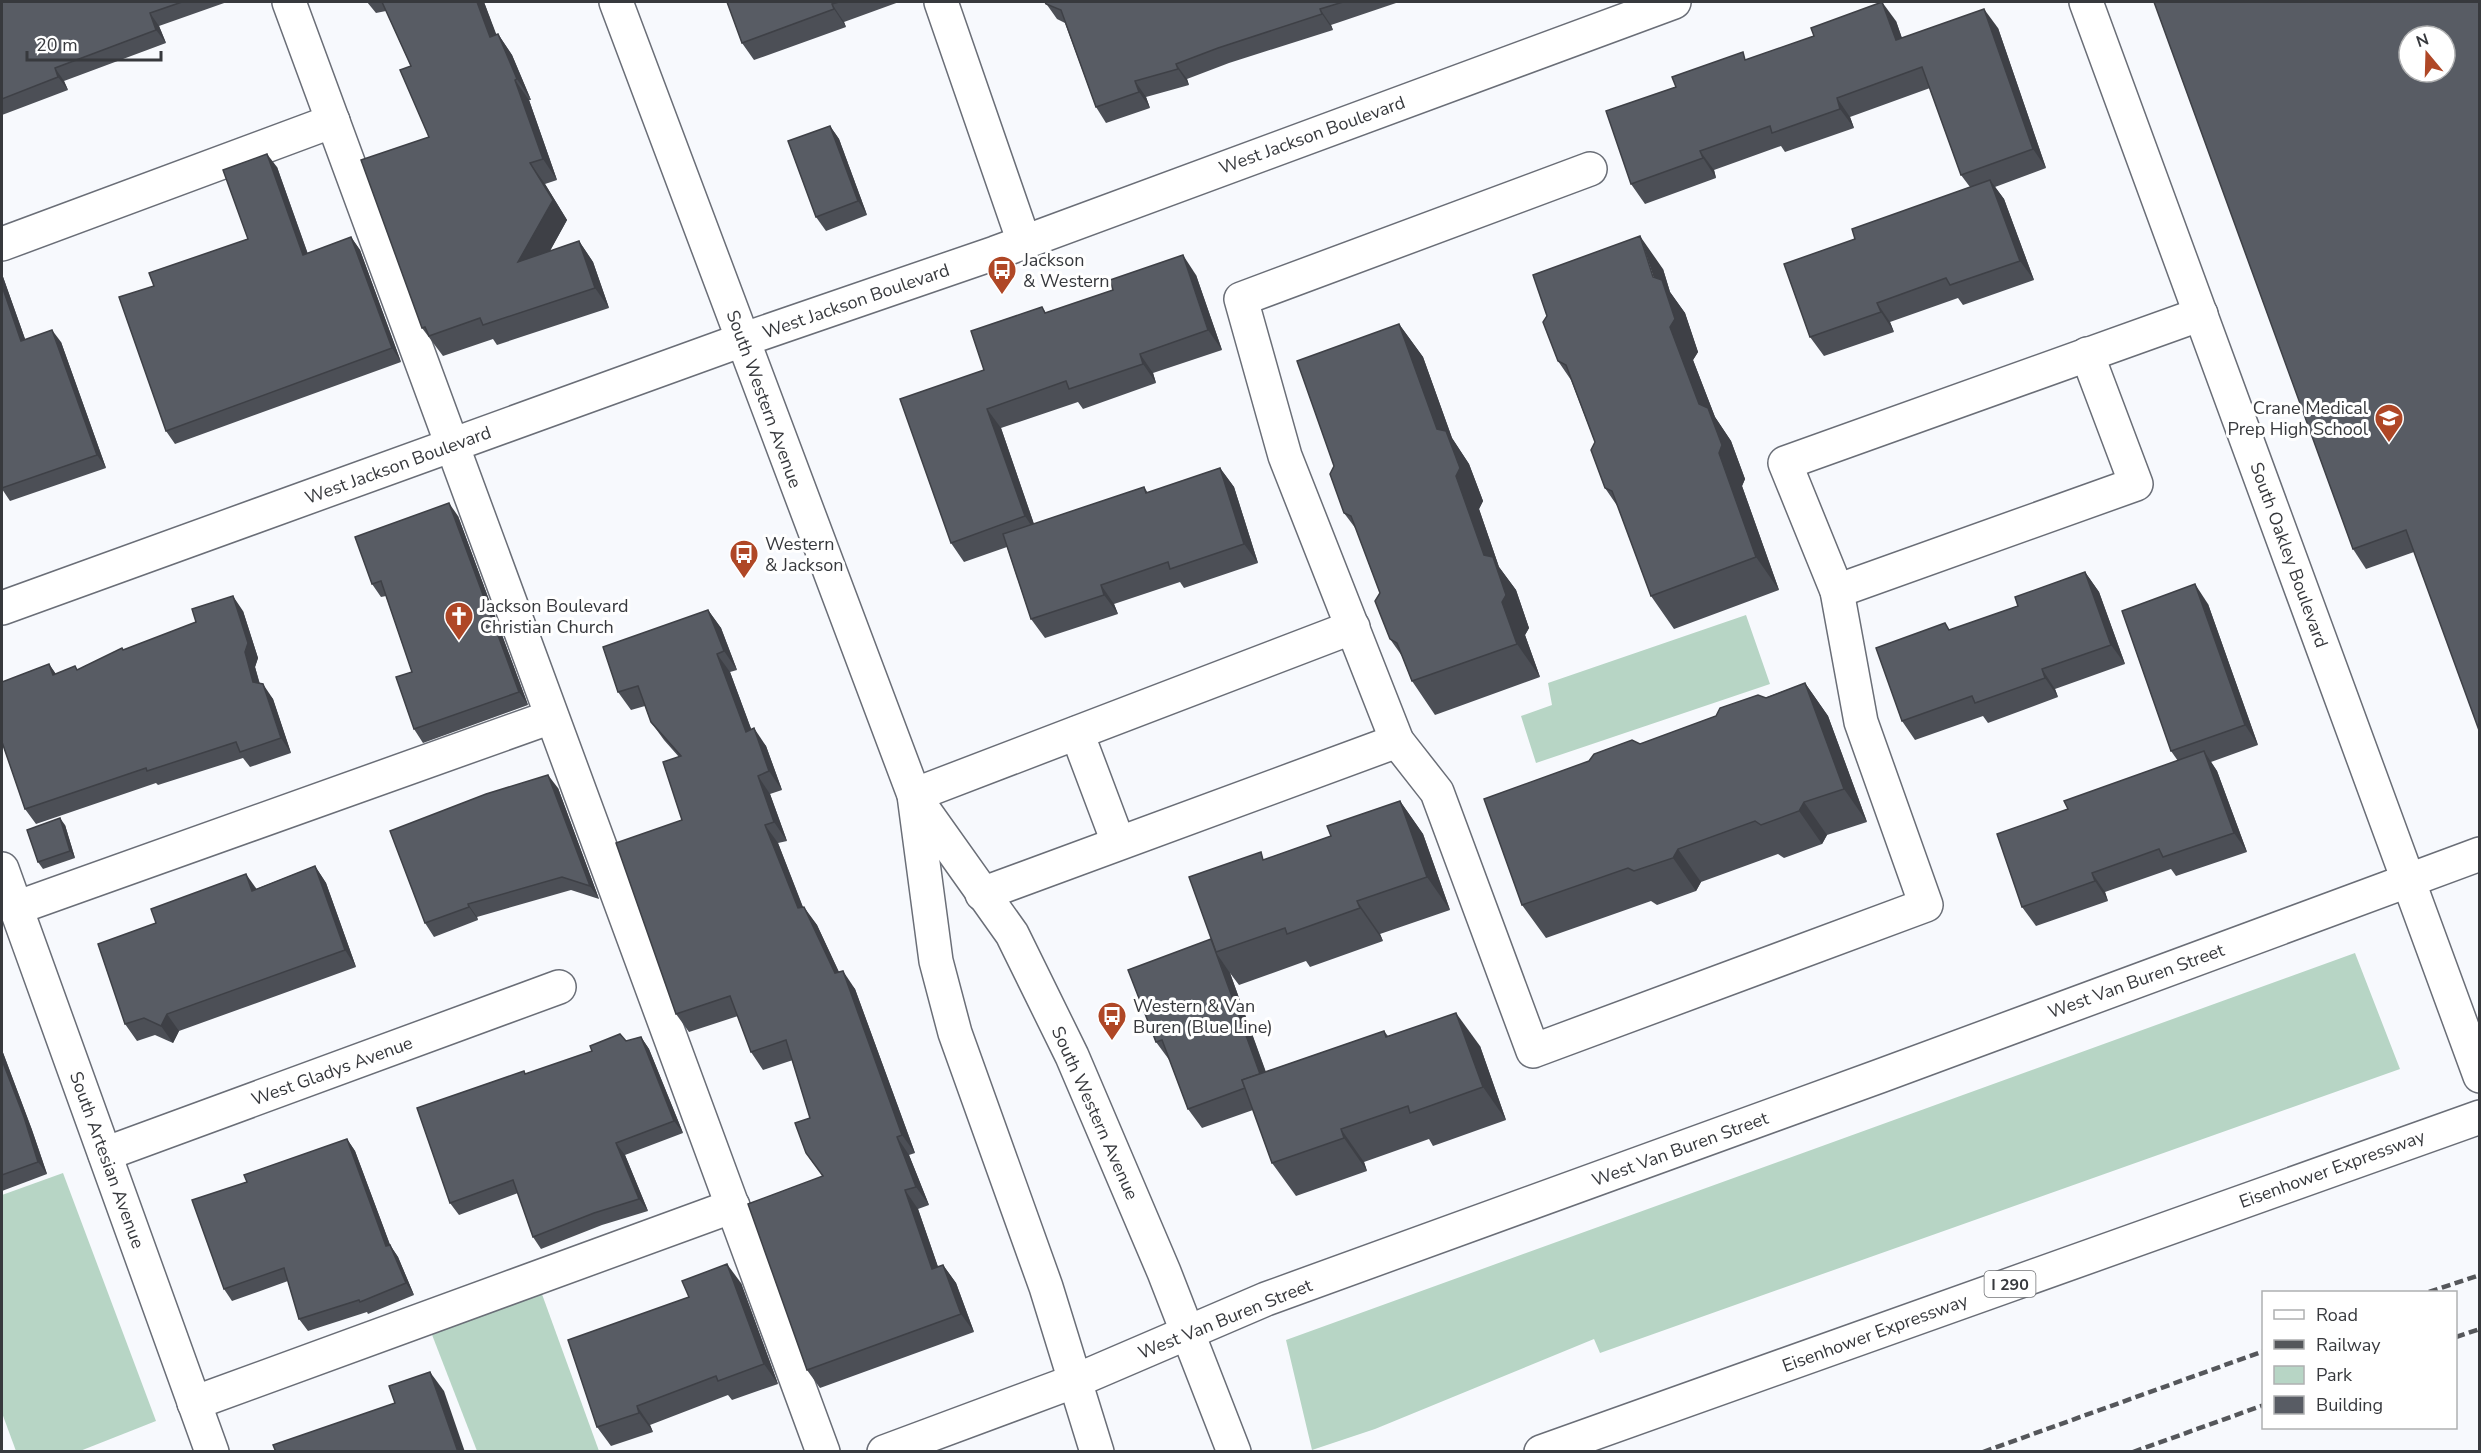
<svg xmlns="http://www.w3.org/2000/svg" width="2481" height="1453" font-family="'Nunito Sans',sans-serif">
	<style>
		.green { fill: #b7d5c5 }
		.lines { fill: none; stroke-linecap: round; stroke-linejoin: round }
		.minor-casing { stroke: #6a6e77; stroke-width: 36 }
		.major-casing { stroke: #6a6e77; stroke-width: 36 }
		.highway-casing { stroke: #6a6e77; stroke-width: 36 }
		.minor { stroke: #fff; stroke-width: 33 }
		.major { stroke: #fff; stroke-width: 33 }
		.highway { stroke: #fff; stroke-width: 33 }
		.rail { stroke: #55575b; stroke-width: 4.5; stroke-dasharray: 9 4.5; stroke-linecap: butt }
		.wall { fill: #4c4f56 }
		.shaded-wall { fill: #3e4046 }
		.building { fill: #585c64; stroke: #3e4046; stroke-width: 1.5; fill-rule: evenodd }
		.labels { text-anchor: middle; stroke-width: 6; stroke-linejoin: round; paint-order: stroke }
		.shield { fill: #fff; stroke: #737477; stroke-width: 1.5 }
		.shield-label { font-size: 16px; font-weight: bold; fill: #37393d }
		.street-label { font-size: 18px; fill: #37393d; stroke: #fff }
		.poi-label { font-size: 18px; fill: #37393d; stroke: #fff; text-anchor: start }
	</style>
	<rect width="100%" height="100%" fill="#f7f9fd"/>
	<!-- green -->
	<g class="green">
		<polygon points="1746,615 1770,684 1536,763 1521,716 1552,705 1548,683"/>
		<polygon points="2355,953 2400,1069 1600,1353 1594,1339 1375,1429 1312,1450 1286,1340"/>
		<polygon points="63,1173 156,1421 80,1451 16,1451 2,1413 2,1195"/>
		<polygon points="539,1286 599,1451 477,1451 429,1327"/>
	</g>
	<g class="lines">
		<!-- minor casing -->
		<g class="minor-casing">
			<g id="minor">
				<polyline points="289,2 823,1452"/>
				<polyline points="941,2 1024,242"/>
				<polyline points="2086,2 2480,1076"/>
				<polyline points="1590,169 1241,299 1285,456 1397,741 1437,792 1533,1051 1926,905 1861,722 1837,591 1785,463 2201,314"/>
				<polyline points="2,244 333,121"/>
				<polyline points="1837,591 2136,484 2087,354"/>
				<polyline points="2,608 742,340 995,253 1674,2"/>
				<polyline points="1077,733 1118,842"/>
				<polyline points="914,795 1353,627"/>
				<polyline points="2,869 212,1452"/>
				<polyline points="982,894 1397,741"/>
				<polyline points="16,908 551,717"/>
				<polyline points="105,1154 559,987"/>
				<polyline points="194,1403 733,1206"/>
				<polyline points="884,1452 1075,1381 1266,1299 1880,1076 2480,854"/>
			</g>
		</g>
		<!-- major casing -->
		<g class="major-casing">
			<g id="major">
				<polyline points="616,2 914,795 936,961 955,1033 1046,1287 1097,1452"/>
				<polyline points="916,799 1012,934 1072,1056 1164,1272 1234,1452"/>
			</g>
		</g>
		<!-- highway casing -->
		<g class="highway-casing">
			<polyline id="highway" points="1541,1452 2480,1117"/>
		</g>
		<!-- minor -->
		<use href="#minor" class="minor"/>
		<!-- major -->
		<use href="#major" class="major"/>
		<!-- highway -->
		<use href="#highway" class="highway"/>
		<!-- rail -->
		<g class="rail">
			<polyline points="2429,1292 2480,1275"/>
			<polyline points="2456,1337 2480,1329"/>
			<polyline points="1983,1452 2264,1351"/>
			<polyline points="2133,1452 2264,1405"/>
		</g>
	</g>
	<!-- wall -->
	<g class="wall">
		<polygon points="2,2 227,2 159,26 166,43 64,81 68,90 2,115"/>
		<polygon points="367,2 484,2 496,35 498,34 512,55 531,100 529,100 557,180 545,184 567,220 550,251 579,241 593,262 609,308 497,345 493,339 443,356 422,328 429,137 411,66 386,11 376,13"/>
		<polygon points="727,2 899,2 844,22 846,27 754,60 742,43"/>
		<polygon points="1045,2 1399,2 1331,25 1333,30 1229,63 1187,79 1189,85 1146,97 1150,108 1106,123 1096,107 1065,23 1057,19"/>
		<polygon points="2480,2 2414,552 2366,569 2353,549"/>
		<polygon points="1896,21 1902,38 1998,28 2046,168 1995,187 2004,199 2034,280 1963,305 1958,298 1890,322 1894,332 1824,356 1810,337 1855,239 1970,187 1961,175 1930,88 1850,117 1854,128 1785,152 1781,146 1714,170 1716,178 1645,204 1631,184 1676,87 1748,59"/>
		<polygon points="830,126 839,139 867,215 826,231 816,217"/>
		<polygon points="277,167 308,254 351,237 360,250 401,362 175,444 166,431 248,239"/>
		<polygon points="1663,269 1670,292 1685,313 1698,352 1693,360 1715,417 1731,441 1745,479 1742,486 1779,590 1674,629 1651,596 1618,507 1605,488 1595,442 1571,380 1558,361"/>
		<polygon points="2,274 25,339 61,342 106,468 10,501 2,489"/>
		<polygon points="1196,275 1222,350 1153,373 1156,383 1083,409 1078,402 1001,428 1034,524 1144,487 1148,493 1220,468 1234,487 1258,563 1184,588 1180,582 1114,604 1118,614 1045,638 1031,619 1007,547 964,562 951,543 984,370 1042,307 1046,313 1113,290"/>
		<polygon points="1399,324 1423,357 1452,438 1469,464 1483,501 1479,509 1499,567 1516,590 1529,628 1525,635 1540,677 1435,715 1412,681 1402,656 1390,639 1380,593 1356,529 1344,513"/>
		<polygon points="458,516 528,705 423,743 414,729 412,672 386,596 381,597 372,584"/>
		<polygon points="2085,572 2099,592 2125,664 2055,689 2058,697 1988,723 1983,716 1915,740 1902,721 1950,630 2018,606"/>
		<polygon points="2208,604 2258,745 2211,762 2217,771 2247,852 2176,876 2171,869 2105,892 2108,901 2036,926 2022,907 2068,809 2178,761 2171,751"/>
		<polygon points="708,610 721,628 737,670 730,672 751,729 766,746 782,790 770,794 787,841 778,843 803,907 817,925 839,972 855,989 915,1153 909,1155 929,1205 918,1209 938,1267 943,1265 956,1283 974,1332 820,1388 807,1370 823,1176 806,1153 810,1118 793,1060 763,1070 751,1052 738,1016 689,1032 676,1014 682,820 679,757 664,740 651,722 645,706 631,710 618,692"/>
		<polygon points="243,611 258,658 255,667 260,684 273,699 291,753 250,767 243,758 158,785 156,783 36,824 25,809 49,664 56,674 77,670 123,650"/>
		<polygon points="1805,683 1828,716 1867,822 1827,835 1822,844 1784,858 1778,854 1701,882 1696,891 1657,905 1651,901 1546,938 1522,905 1640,744"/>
		<polygon points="558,788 599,899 571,890 477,917 478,920 434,937 425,923"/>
		<polygon points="1400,801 1423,834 1450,910 1380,934 1383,941 1310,967 1306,961 1239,985 1230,973 1266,1072 1384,1031 1388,1036 1480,1046 1506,1120 1433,1146 1429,1139 1364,1162 1367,1171 1296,1196 1272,1163 1253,1110 1202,1128 1188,1109 1170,1061 1156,1042 1211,939 1266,859 1331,836"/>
		<polygon points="65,825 75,858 43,869 38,862"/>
		<polygon points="315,866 326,883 356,967 179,1031 173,1043 155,1035 137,1041 125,1024 256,889"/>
		<polygon points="641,1037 649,1049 683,1133 625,1155 648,1211 602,1225 541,1249 533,1237 518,1193 459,1215 450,1203 526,1074"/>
		<polygon points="2,1050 32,1130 47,1174 2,1191"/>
		<polygon points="347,1139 355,1151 390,1245 398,1257 414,1295 368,1314 367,1312 308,1331 299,1319 288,1281 232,1301 224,1289 247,1182"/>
		<polygon points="741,1283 778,1384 732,1400 728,1395 650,1425 653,1432 611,1446 597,1427"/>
	</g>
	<!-- shaded-wall -->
	<g class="shaded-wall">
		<polygon points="477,2 484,2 505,57 490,37"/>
		<polygon points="1882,2 1896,21 1909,59 1896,40"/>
		<polygon points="832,4 844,22 846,27 834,9"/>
		<polygon points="1320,9 1331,25 1333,30 1322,14"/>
		<polygon points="1984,9 1998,28 2046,168 2033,149"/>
		<polygon points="150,13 159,26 166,43 156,30"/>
		<polygon points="498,34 512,55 531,100 517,79"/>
		<polygon points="1176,64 1187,79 1189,85 1178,69"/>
		<polygon points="55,68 64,81 68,90 58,77"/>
		<polygon points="515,80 529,100 557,180 543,159"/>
		<polygon points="1135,81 1146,97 1150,108 1139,92"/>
		<polygon points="1837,98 1850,117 1854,128 1840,109"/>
		<polygon points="830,126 839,139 867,215 858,201"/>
		<polygon points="1700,151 1714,170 1716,178 1703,158"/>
		<polygon points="267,154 277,167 313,269 303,255"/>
		<polygon points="530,163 545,184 567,220 532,283 518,262"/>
		<polygon points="1990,180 2004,199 2034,280 2020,261"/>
		<polygon points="1640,236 1663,269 1670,292 1685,313 1698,352 1693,360 1715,417 1731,441 1745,479 1742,486 1779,590 1756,557 1670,327"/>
		<polygon points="351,237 360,250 401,362 392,348"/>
		<polygon points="579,241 593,262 609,308 595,288"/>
		<polygon points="1183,255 1196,275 1222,350 1208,330"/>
		<polygon points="2,274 30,353 21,341 2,286"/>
		<polygon points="1877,303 1890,322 1894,332 1881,312"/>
		<polygon points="1399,324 1423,357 1452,438 1469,464 1483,501 1479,509 1499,567 1516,590 1529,628 1525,635 1540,677 1517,644 1437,429"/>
		<polygon points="52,330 61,342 106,468 97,455"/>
		<polygon points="1140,354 1153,373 1156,383 1143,364"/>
		<polygon points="987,409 1001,428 1038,536 1025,516"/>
		<polygon points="1220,468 1234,487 1258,563 1244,544"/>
		<polygon points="449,503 458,516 528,705 519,692"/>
		<polygon points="2085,572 2099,592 2125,664 2111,645"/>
		<polygon points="2195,584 2208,604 2258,745 2245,725"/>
		<polygon points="1101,585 1114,604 1118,614 1104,595"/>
		<polygon points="233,596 243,611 258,658 255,667 263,697 253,682 245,652"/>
		<polygon points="708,610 721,628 737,670 724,651"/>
		<polygon points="717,654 730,672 759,750 746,732"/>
		<polygon points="49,664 59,679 53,675"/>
		<polygon points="2042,669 2055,689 2058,697 2045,678"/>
		<polygon points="1805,683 1828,716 1867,822 1844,789"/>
		<polygon points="263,684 273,699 291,753 281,738"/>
		<polygon points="754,728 766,746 782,790 769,771"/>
		<polygon points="2204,751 2217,771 2247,852 2234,833"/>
		<polygon points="548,775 558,788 599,899 590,886"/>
		<polygon points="758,776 770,794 787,841 774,822"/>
		<polygon points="1400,801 1423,834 1450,910 1427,877"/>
		<polygon points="1804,802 1827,835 1822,844 1799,811"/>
		<polygon points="60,818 65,825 75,858 70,851"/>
		<polygon points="765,825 778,843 810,926 798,908"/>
		<polygon points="1678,849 1701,882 1696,891 1673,858"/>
		<polygon points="315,866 326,883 356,967 345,950"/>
		<polygon points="2092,873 2105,892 2108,901 2095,881"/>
		<polygon points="246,874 258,891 252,891"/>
		<polygon points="1357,901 1380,934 1383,941 1360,908"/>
		<polygon points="468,904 477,917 478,920 469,907"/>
		<polygon points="804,907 817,925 848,992 835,973"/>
		<polygon points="1217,954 1230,973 1276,1101 1263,1082"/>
		<polygon points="843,971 855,989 915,1153 902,1135"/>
		<polygon points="1456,1013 1480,1046 1506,1120 1483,1087"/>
		<polygon points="167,1014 179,1031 173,1043 161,1026"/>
		<polygon points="641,1037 649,1049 683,1133 674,1121"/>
		<polygon points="2,1050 32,1130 47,1174 38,1162 2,1060"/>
		<polygon points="1341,1129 1364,1162 1367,1171 1344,1138"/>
		<polygon points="897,1137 909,1155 929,1205 916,1187"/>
		<polygon points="347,1139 355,1151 395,1258 386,1246"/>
		<polygon points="616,1143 625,1155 648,1211 639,1199"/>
		<polygon points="905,1190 918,1209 945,1287 932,1269"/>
		<polygon points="390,1245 398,1257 414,1295 406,1283"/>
		<polygon points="727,1264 741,1283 778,1384 764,1364"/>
		<polygon points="943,1265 956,1283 974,1332 961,1314"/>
		<polygon points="430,1372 444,1391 465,1452 458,1452"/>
		<polygon points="637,1406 650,1425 653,1432 639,1413"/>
	</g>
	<!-- building -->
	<g class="building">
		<polygon points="2,2 182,2 150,13 156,30 55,68 58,77 2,99"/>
		<polygon points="382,2 477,2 490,37 498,34 517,79 515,80 543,159 530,163 553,200 518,262 579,241 595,288 483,325 480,318 429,336 425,327 422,328 361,160 429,137 400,70 411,66"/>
		<polygon points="727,2 839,2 832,4 834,9 742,43"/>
		<polygon points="1045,2 1343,2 1320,9 1322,14 1218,48 1176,64 1178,69 1135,81 1139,92 1096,107 1061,10 1046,4"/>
		<polygon points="1882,2 1896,40 1984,9 2033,149 1961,175 1922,67 1837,98 1840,109 1772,133 1770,126 1700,151 1703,158 1631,184 1606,111 1676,87 1672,77 1743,52 1745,60 1814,36 1811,28"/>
		<path d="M2154,2H2480V733L2406,530L2353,549ZM2409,36H2445V72H2409Z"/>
		<polygon points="830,126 858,201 816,217 788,141"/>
		<polygon points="267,154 303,255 351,237 392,348 166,431 119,297 154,286 149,273 248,239 223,170"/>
		<polygon points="1990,180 2020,261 1950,285 1946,278 1877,303 1881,312 1810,337 1784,264 1855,239 1852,229"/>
		<polygon points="1640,236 1653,277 1662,280 1675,319 1670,327 1699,404 1708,408 1722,445 1719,453 1756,557 1651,596 1612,491 1605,488 1591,450 1595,442 1566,365 1558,361 1543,322 1547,316 1533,275"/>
		<polygon points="1183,255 1208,330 1140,354 1143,364 1069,389 1066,381 987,409 1025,516 951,543 900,399 984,370 971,331 1042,307 1045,313 1113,290 1110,280"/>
		<polygon points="2,286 21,341 52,330 97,455 2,488"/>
		<polygon points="1399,324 1437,429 1446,431 1460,468 1456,476 1484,555 1493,557 1506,595 1502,602 1517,644 1412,681 1397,643 1390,639 1375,601 1380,593 1351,516 1344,513 1330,474 1334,466 1297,361"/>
		<polygon points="1220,468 1244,544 1170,569 1168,562 1101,585 1104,595 1031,619 1003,534 1144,487 1146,493"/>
		<polygon points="449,503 519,692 414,729 396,677 412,672 381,581 372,584 355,537"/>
		<polygon points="2085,572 2111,645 2042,669 2045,678 1975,703 1972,696 1902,721 1876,648 1945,623 1949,630 2018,606 2015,597"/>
		<polygon points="2195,584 2245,725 2171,751 2122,611"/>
		<polygon points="233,596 248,643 245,652 253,682 263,684 281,738 240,752 236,742 147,771 146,768 25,809 2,742 2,682 49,664 53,675 75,666 77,670 122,648 123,650 196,622 192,609"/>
		<polygon points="708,610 724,651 717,654 746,732 754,728 769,771 758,776 774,822 765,825 798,908 804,907 835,973 843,971 902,1135 897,1137 916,1187 905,1190 932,1269 943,1265 961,1314 807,1370 748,1204 823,1176 806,1153 795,1123 810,1118 786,1040 751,1052 730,996 676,1014 616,843 682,820 663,762 681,756 651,722 638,686 618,692 603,647"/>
		<polygon points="1805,683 1844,789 1804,802 1799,811 1761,825 1755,821 1678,849 1673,858 1634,871 1628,868 1522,905 1484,799 1589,761 1594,754 1632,740 1640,744 1716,716 1720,708 1758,695 1766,698"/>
		<polygon points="2204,751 2234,833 2163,857 2159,849 2092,873 2095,881 2022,907 1997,834 2068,809 2064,801"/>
		<polygon points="548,775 590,886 562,877 468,904 469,907 425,923 390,831 486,794"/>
		<polygon points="1400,801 1427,877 1357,901 1360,908 1287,934 1285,928 1216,952 1189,877 1261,852 1263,860 1331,836 1327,826"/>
		<polygon points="60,818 70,851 38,862 27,830"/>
		<polygon points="315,866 345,950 167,1014 161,1026 144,1018 125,1024 98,944 156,923 151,909 246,874 252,891"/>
		<polygon points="1211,939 1260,1074 1242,1080 1245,1088 1188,1109 1162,1040 1156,1042 1128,970"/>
		<polygon points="1456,1013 1483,1087 1410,1113 1408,1106 1341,1129 1344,1138 1272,1163 1242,1080 1384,1031 1386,1037"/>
		<polygon points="620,1034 626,1041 641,1037 674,1121 616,1143 639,1199 594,1213 533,1237 513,1180 450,1203 417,1108 524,1071 525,1074 592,1051 590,1046"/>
		<polygon points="2,1060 24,1117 38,1162 2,1175"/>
		<polygon points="347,1139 386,1246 390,1245 406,1283 360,1302 359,1300 299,1319 284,1268 224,1289 192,1200 247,1182 244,1175"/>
		<polygon points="727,1264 764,1364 718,1381 716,1376 637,1406 639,1413 597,1427 568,1340 689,1297 682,1281"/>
		<polygon points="430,1372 458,1452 276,1452 273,1445 395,1403 389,1386"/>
	</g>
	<!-- icons -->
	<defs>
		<g id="bus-pin" transform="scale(1.5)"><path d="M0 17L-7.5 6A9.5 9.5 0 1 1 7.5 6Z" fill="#af4726" stroke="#fff"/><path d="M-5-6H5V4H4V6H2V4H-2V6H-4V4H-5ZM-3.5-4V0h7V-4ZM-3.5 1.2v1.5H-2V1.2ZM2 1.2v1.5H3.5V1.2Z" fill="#fff"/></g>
		<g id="school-pin" transform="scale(1.5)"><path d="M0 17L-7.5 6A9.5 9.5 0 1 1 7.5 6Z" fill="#af4726" stroke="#fff"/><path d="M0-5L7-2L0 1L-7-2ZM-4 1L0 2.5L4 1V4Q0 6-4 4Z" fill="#fff"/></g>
		<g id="church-pin" transform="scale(1.5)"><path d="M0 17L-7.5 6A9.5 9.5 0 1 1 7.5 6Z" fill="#af4726" stroke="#fff"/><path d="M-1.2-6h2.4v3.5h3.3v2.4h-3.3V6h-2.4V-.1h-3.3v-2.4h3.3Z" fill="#fff"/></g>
	</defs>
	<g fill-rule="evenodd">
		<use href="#bus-pin" x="1002" y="270"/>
		<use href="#school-pin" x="2389" y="418"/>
		<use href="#bus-pin" x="744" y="554"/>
		<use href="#church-pin" x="459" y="616"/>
		<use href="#bus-pin" x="1112" y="1016"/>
	</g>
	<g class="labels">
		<!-- shield labels -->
		<rect class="shield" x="1984.5" y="1271" width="51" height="26" rx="4.5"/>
		<g class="shield-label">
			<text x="2010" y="1290">I 290</text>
		</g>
		<!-- street labels -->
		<g class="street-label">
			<text transform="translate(1312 135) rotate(-20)" y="6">West Jackson Boulevard</text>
			<text transform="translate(856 301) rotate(-19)" y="6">West Jackson Boulevard</text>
			<text transform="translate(764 399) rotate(70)" y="6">South Western Avenue</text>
			<text transform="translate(398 465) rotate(-20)" y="6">West Jackson Boulevard</text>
			<text transform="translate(2289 555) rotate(70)" y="6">South Oakley Boulevard</text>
			<text transform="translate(2136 981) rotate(-20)" y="6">West Van Buren Street</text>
			<text transform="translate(332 1071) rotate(-20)" y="6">West Gladys Avenue</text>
			<text transform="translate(1095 1113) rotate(66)" y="6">South Western Avenue</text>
			<text transform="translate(1680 1149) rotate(-20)" y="6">West Van Buren Street</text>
			<text transform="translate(107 1160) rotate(70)" y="6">South Artesian Avenue</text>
			<text transform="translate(2332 1169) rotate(-20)" y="6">Eisenhower Expressway</text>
			<text transform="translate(1225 1319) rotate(-22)" y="6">West Van Buren Street</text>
			<text transform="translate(1875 1333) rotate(-20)" y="6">Eisenhower Expressway</text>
		</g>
		<!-- poi labels -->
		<g class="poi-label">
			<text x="1023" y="266">Jackson<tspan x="1023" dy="21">&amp; Western</tspan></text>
			<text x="2368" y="414" text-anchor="end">Crane Medical<tspan x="2368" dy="21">Prep High School</tspan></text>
			<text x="765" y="550">Western<tspan x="765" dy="21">&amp; Jackson</tspan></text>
			<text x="480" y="612">Jackson Boulevard<tspan x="480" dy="21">Christian Church</tspan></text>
			<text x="1133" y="1012">Western &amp; Van<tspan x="1133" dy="21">Buren (Blue Line)</tspan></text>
		</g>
	</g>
	<!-- border -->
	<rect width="2481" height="1453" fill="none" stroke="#37393d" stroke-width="6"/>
	<!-- legend -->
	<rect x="2262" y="1291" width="195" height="138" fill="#ffffff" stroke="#afb0b1" stroke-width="1.5"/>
	<rect x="2274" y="1310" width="30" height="9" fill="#ffffff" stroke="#afb0b1" stroke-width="1.5"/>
	<text x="2316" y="1321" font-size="18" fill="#37393d">Road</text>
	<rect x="2274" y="1340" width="30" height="9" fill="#55575b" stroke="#afb0b1" stroke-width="1.5"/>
	<text x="2316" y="1351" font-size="18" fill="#37393d">Railway</text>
	<rect x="2274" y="1366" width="30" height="18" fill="#b7d5c5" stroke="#afb0b1" stroke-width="1.5"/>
	<text x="2316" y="1381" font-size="18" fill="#37393d">Park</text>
	<rect x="2274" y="1396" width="30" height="18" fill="#585c64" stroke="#afb0b1" stroke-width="1.5"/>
	<text x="2316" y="1411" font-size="18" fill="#37393d">Building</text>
	<!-- north arrow -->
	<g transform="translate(2427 54) rotate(341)"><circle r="28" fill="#ffffff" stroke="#afb0b1" stroke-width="1.5"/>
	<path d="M0-4.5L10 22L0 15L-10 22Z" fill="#af4726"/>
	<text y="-9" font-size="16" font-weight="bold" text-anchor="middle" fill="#37393d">N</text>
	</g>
	<!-- scale -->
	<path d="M27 51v9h134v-9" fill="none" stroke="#37393d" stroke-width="3"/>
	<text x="36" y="51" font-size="18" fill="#37393d" stroke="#ffffff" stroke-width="4.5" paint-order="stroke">20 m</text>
</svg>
